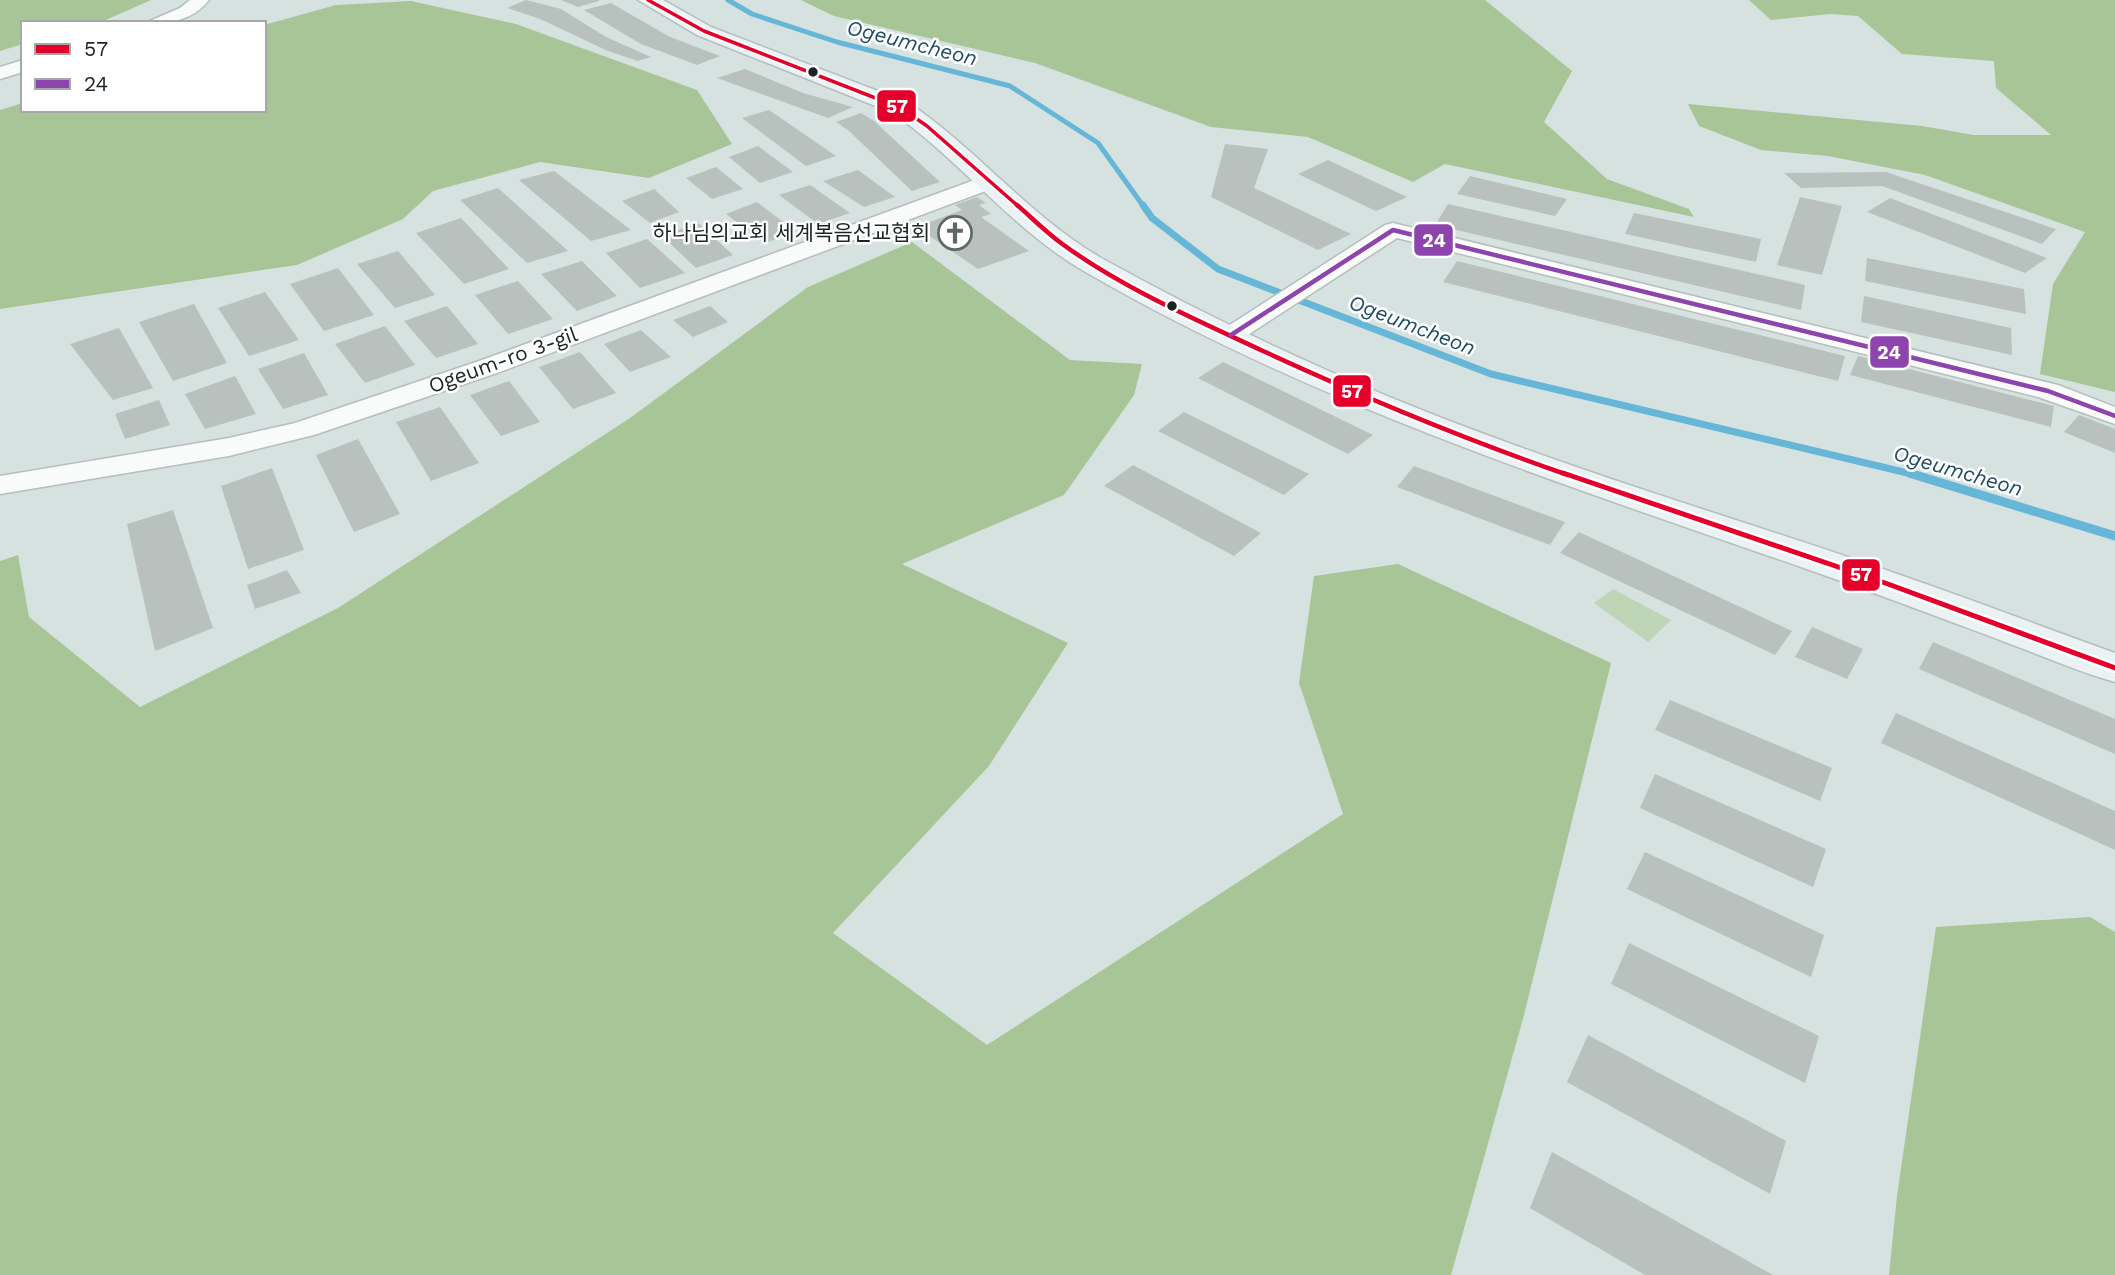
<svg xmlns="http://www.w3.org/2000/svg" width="2115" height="1275" font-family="'Work Sans','Noto Sans KR',sans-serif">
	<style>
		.green { fill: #bed6b5 }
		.forest { fill: #a8c598 }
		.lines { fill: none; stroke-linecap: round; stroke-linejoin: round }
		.stream-far2 { stroke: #66b6d7; stroke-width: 5 }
		.stream-far1 { stroke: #66b6d7; stroke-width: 7 }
		.stream { stroke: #66b6d7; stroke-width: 9 }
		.building { fill: #b9c1be }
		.street-casing { stroke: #b5bebc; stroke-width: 3 }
		.secondary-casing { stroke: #b5bebc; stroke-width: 3 }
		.street { fill: #f9fbfa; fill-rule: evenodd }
		.secondary { fill: #ebf2f3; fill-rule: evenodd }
		.bus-1-far2-casing { stroke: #fff; stroke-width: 7 }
		.bus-1-far1-casing { stroke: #fff; stroke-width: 9 }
		.bus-1-casing { stroke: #fff; stroke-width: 10 }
		.bus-2-casing { stroke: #fff; stroke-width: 9 }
		.bus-1-far2 { stroke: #e4002b; stroke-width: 3.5 }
		.bus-1-far1 { stroke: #e4002b; stroke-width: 4.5 }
		.bus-1 { stroke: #e4002b; stroke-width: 5 }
		.bus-2 { stroke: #8e44ad; stroke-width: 4.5 }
		.bus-dot { fill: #1c2523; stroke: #fff; stroke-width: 2.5 }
		.labels { text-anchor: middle; stroke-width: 5; stroke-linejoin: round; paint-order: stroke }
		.far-water-label { font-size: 21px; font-style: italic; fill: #214d62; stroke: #fff }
		.far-poi-label { font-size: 21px; fill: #1c2523; stroke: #fff; text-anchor: end }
		.far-street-label { font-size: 21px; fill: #1c2523; stroke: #fff }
		.line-badge { stroke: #fff; stroke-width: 2.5 }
		.badge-label { font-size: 19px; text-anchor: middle; font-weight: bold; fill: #fff }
	</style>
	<rect width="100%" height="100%" fill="#d6e2e0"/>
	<!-- green -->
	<polygon class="green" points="1613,589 1671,620 1648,642 1594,603"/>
	<!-- forest -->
	<g class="forest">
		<polygon points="0,0 151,0 99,23 23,23 23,44 0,51"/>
		<polygon points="801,0 1485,0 1572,71 1544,122 1607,179 1689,209 1694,217 1445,164 1413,182 1308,137 1211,127 1035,63 834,16"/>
		<polygon points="1749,0 2115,0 2115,392 2040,374 2053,284 2085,232 1925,175 1828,156 1761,150 1699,126 1688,104 1922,126 1974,135 2051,135 1996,88 1994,61 1902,54 1858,16 1830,14 1771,20"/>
		<polygon points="411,1 516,24 697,90 732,144 649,178 540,162 433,191 403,219 297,265 0,309 0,110 23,103 23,110 264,110 264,25 336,5"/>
		<polygon points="912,242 1070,360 1142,364 1134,395 1064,495 902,564 1068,643 989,766 833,933 987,1045 1343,814 1299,683 1314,576 1398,564 1611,663 1523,1019 1451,1275 0,1275 0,561 18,555 29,617 140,707 338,608 630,418 808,287"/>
		<polygon points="2090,917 2115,932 2115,1275 1889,1275 1897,1196 1936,927"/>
	</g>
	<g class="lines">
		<!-- stream-far2 -->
		<polyline class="stream-far2" points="728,0 752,14 837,42 1010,86 1098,143 1144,207"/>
		<!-- stream-far1 -->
		<polyline class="stream-far1" points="1143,205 1152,218 1218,269 1491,374 1916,475"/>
		<!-- stream -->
		<polyline class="stream" points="1909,473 2115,536"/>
	</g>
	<!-- building -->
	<g class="building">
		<polygon points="526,0 561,9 606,37 651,57 638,61 608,51 540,19 507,8"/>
		<polygon points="561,0 599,0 599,1 578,7"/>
		<polygon points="611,3 670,37 720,56 697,65 641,44 584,10"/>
		<polygon points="745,69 803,93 853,107 828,118 717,78"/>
		<polygon points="769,110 836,156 806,166 742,118"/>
		<polygon points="861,113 874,121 940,182 912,191 848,130 836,122"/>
		<polygon points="1225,144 1268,149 1254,188 1351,234 1318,250 1211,197"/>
		<polygon points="758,146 793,172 760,183 729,157"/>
		<polygon points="1328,160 1407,197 1376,211 1298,174"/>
		<polygon points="716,167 743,189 712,199 686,178"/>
		<polygon points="858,170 895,197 864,207 823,181"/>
		<polygon points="554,171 631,230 591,241 519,180"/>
		<polygon points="1886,172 2056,229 2042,244 1882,186 1801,188 1784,173"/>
		<polygon points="1470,176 1567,199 1555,216 1457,194"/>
		<polygon points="810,185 850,213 818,224 779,195"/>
		<polygon points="498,188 568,251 527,263 460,200"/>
		<polygon points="654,189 679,212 650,223 622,201"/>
		<polygon points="977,197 986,203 979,205 991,214 981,217 1029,251 978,269 928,235 915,239 905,231 962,210 955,205"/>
		<polygon points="1800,197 1842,206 1822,275 1777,265"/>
		<polygon points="1890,198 2047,258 2025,273 1867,212"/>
		<polygon points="757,202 796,232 765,243 726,214"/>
		<polygon points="1448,204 1805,285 1801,310 1435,225"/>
		<polygon points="1634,213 1761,239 1756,262 1625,234"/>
		<polygon points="461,218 509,269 464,284 416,233"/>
		<polygon points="698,223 733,255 696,268 662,236"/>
		<polygon points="647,239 685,273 640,288 606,253"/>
		<polygon points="398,251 435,295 395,308 357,264"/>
		<polygon points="1867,258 2024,289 2026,314 1865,281"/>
		<polygon points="582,261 617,296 577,311 541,274"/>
		<polygon points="1457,261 1845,356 1838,381 1443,282"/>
		<polygon points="338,268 374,315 324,331 290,284"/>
		<polygon points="518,281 553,319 508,334 475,295"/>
		<polygon points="265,292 299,340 249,356 218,308"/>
		<polygon points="1864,296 2011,328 2012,355 1861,322"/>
		<polygon points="194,304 227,363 173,381 139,322"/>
		<polygon points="447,306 478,344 436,358 404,321"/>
		<polygon points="710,306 728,322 693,337 673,320"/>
		<polygon points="385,326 415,365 365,383 335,344"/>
		<polygon points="119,328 153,388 113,400 70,344"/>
		<polygon points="641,330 671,357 630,372 604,344"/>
		<polygon points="580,352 616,393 573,409 539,367"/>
		<polygon points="304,353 328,395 283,409 258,369"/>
		<polygon points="1858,356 2054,406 2051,427 1850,375"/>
		<polygon points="1223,362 1373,435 1348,454 1198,378"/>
		<polygon points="235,376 256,414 205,429 185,394"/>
		<polygon points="509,381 540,422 501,436 470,395"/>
		<polygon points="159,400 170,425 125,439 115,414"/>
		<polygon points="440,407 479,463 431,481 396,422"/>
		<polygon points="1184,412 1309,474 1284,495 1158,431"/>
		<polygon points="2079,415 2115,429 2115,453 2064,432"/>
		<polygon points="358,439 400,514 354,532 316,455"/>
		<polygon points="1133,465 1261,533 1234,556 1104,486"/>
		<polygon points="1414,466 1565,522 1550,545 1397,487"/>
		<polygon points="272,468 304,550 248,569 221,486"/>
		<polygon points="173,510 213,628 155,651 127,524"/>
		<polygon points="1579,532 1792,631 1775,655 1560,553"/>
		<polygon points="287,570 301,593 255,609 247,585"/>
		<polygon points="1812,627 1863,649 1847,679 1795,657"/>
		<polygon points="1933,642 2115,719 2115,754 1919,669"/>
		<polygon points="1670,700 1832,768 1820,801 1655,730"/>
		<polygon points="1896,713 2115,811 2115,850 1881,743"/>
		<polygon points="1655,774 1826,849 1813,887 1640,808"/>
		<polygon points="1645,852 1824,935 1811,977 1627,889"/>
		<polygon points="1629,943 1819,1036 1805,1083 1611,984"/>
		<polygon points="1588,1035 1786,1141 1770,1194 1567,1082"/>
		<polygon points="1552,1152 1773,1275 1645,1275 1530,1208"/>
	</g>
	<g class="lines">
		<!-- street casing -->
		<g class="street-casing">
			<g id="street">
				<path d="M190,0H209C192,21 171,23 145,23L180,8Z"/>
				<polygon points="23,60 23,72 0,79 0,67"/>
				<polygon points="991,174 1002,181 999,186 497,373 314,435 229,456 0,494 0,476 229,438 295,423 479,361"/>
				<polygon points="1393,223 2058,385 2115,407 2115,424 2038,397 1397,238 1240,340 1222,340 1218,335 1222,330 1385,225"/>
			</g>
		</g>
		<!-- secondary casing -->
		<g class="secondary-casing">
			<path id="secondary" d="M638,0H663L711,27L909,103C977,149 1031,218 1103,259C1231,330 1368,392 1506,442C1636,490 1769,529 1900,575C1972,600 2043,627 2115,653V682C2076,671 2038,654 2000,640C1933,615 1867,590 1801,567C1556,482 1307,401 1082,270C1011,228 960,160 893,113L697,35Z"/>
		</g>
		<!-- street -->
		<use href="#street" class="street"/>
		<!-- secondary -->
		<use href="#secondary" class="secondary"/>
		<!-- bus-1-far2 casing -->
		<g class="bus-1-far2-casing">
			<polyline id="bus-1-far2" points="648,0 704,31 901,108 927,126 1019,207"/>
		</g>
		<!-- bus-1-far1 casing -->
		<g class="bus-1-far1-casing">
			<path id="bus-1-far1" d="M1017,205C1032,218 1046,232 1061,243C1122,288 1195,319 1263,351C1363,397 1464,439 1568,475"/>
		</g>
		<!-- bus-1 casing -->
		<g class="bus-1-casing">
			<polyline id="bus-1" points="1563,473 1888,584 2115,668"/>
		</g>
		<!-- bus-2 casing -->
		<g class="bus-2-casing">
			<polyline id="bus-2" points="1231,335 1393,230 2048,391 2115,416"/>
		</g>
		<!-- bus-1-far2 -->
		<use href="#bus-1-far2" class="bus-1-far2"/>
		<!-- bus-1-far1 -->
		<use href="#bus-1-far1" class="bus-1-far1"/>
		<!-- bus-1 -->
		<use href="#bus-1" class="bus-1"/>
		<!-- bus-2 -->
		<use href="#bus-2" class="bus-2"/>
	</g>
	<!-- icons -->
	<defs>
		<g id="church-ring" transform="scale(1.75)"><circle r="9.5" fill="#fff" stroke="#5d6765" stroke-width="1.5"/><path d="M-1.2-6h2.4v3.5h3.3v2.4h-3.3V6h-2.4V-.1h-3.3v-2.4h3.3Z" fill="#5d6765"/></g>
	</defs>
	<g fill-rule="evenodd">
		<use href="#church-ring" x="955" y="233"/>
	</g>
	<!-- markers -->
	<g class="bus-dot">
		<circle cx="813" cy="72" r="6"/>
		<circle cx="1172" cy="306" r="6"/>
	</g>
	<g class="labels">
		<!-- far-water labels -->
		<g class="far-water-label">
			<text transform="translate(912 43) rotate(14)" y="7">Ogeumcheon</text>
			<text transform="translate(1412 325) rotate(21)" y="7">Ogeumcheon</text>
			<text transform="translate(1958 471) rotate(16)" y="7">Ogeumcheon</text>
		</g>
		<!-- far-poi labels -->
		<g class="far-poi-label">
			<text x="930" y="240">하나님의교회 세계복음선교협회</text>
		</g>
		<!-- far-street labels -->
		<g class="far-street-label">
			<text transform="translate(503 360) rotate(-20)" y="7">Ogeum-ro 3-gil</text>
		</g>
	</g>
	<g class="line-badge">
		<rect x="876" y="89" width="41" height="34" rx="7" fill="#e4002b"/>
		<rect x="1413" y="223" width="41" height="34" rx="7" fill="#8e44ad"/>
		<rect x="1869" y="335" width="41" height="34" rx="7" fill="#8e44ad"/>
		<rect x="1332" y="374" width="40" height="34" rx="7" fill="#e4002b"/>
		<rect x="1841" y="558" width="40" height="34" rx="7" fill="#e4002b"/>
	</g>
	<g class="badge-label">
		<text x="897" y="113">57</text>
		<text x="1434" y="247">24</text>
		<text x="1889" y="359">24</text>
		<text x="1352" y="398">57</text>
		<text x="1861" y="581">57</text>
	</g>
	<!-- legend -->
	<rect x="21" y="21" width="245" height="91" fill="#ffffff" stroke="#a4a8a7" stroke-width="2"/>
	<rect x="35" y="44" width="35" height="10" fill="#e4002b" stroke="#a4a8a7" stroke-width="2"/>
	<text x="84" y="56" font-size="21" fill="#1c2523">57</text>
	<rect x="35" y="79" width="35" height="10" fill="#8e44ad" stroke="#a4a8a7" stroke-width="2"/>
	<text x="84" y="91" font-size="21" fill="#1c2523">24</text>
</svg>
